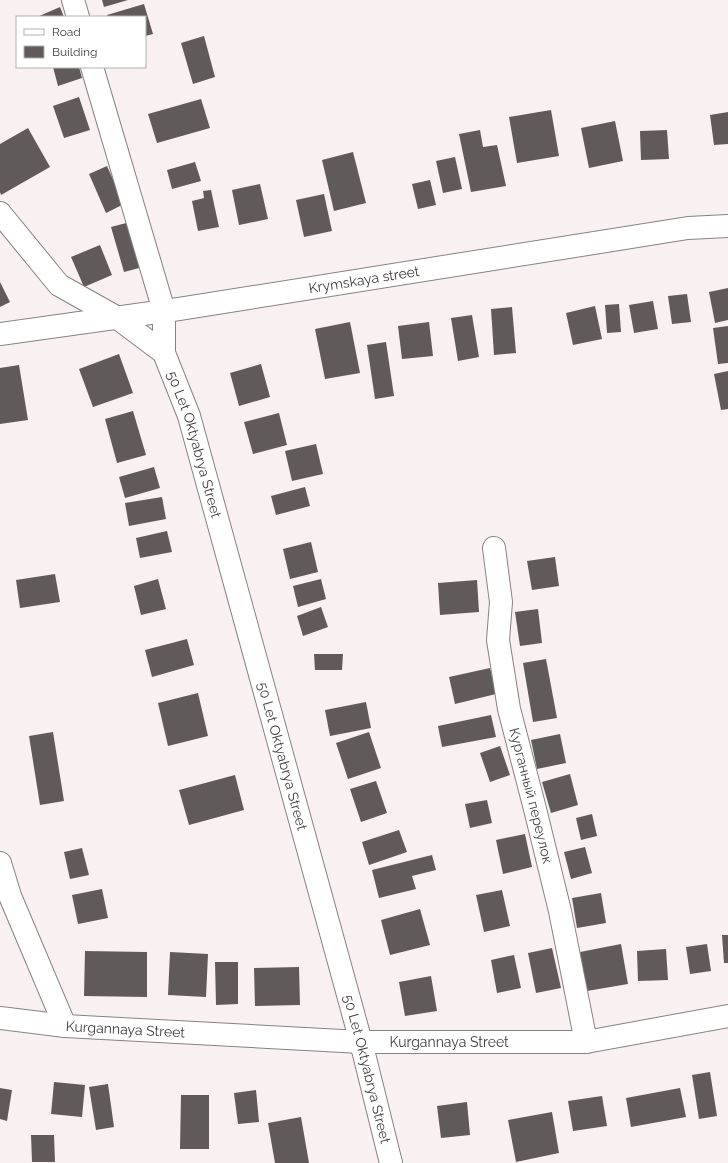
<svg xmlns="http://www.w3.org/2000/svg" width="728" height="1163" font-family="Raleway,sans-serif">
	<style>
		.building { fill: #615a5b }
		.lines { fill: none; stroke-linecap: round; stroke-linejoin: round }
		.minor-casing { stroke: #888182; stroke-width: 24 }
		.minor { stroke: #fff; stroke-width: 22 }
		.labels { text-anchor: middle; stroke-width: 4; stroke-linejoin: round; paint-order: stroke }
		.street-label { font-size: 14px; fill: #3f3c3c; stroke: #fff }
	</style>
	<rect width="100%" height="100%" fill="#f9f0f1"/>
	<!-- building -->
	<g class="building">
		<polygon points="102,0 128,0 104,7"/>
		<polygon points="144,4 153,34 145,36 145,17 107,17 107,15"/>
		<polygon points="60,7 64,17 37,17"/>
		<polygon points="204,36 215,77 193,84 181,43"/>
		<polygon points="53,67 79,67 82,78 58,86"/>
		<polygon points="79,97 90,130 64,138 53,106"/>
		<polygon points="201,99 210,128 157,143 148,114"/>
		<polygon points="551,110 559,156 517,163 509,117"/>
		<polygon points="728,112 728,144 714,145 710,115"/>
		<polygon points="615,121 623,161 589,168 581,128"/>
		<polygon points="28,128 50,167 1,195 0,192 0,144"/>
		<polygon points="480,130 483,147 497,145 506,186 471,192 459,134"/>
		<polygon points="667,130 669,159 641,160 640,131"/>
		<polygon points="353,152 366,203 334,211 322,160"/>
		<polygon points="455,157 462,189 443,193 436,161"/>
		<polygon points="195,162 201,181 172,189 167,170"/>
		<polygon points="107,166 124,204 106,213 89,174"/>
		<polygon points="430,180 436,205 418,209 412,184"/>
		<polygon points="260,184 268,219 239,225 232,190"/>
		<polygon points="211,190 219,227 198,231 192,201 204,198 203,191"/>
		<polygon points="324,194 332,231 304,237 296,200"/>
		<polygon points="130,222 143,267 124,272 111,227"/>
		<polygon points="100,245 112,275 84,287 71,257"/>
		<polygon points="0,282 10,302 0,307"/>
		<polygon points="728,288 728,320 715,323 709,292"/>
		<polygon points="687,294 691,322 672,324 668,296"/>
		<polygon points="653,301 658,329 634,333 629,305"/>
		<polygon points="619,304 621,332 607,333 605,305"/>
		<polygon points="595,306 602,339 573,345 566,313"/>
		<polygon points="512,307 516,353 494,355 491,309"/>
		<polygon points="472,315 479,357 458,361 451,318"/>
		<polygon points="350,322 360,373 325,379 315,329"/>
		<polygon points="429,322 433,356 402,359 398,326"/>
		<polygon points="728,326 728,363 718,364 713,328"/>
		<polygon points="386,342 394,396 375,399 367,345"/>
		<polygon points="119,354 133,393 93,407 79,369"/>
		<polygon points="261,364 270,397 239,406 230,373"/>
		<polygon points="19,365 28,420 0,424 0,368"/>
		<polygon points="728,371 728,409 721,410 714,374"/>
		<polygon points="133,411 146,455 117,463 105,419"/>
		<polygon points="279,413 287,445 253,454 244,422"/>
		<polygon points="316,444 323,474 292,481 285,451"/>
		<polygon points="154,467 160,488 125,498 119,477"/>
		<polygon points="305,487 310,506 276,515 271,496"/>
		<polygon points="162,497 166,519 129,526 125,503"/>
		<polygon points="167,531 172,552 140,558 136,538"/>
		<polygon points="311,542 318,572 290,579 283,549"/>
		<polygon points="555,557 559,586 532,590 527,561"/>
		<polygon points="55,574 60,602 20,608 16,580"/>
		<polygon points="158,579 166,609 141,615 134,586"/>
		<polygon points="321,579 326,599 298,607 293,586"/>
		<polygon points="477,580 479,612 440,615 438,583"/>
		<polygon points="321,607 328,627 303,636 297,616"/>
		<polygon points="538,609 542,643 520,646 515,612"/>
		<polygon points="187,639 194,665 152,677 145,650"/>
		<polygon points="314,654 343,654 342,670 315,670"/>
		<polygon points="546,659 557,718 533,722 523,663"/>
		<polygon points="490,668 496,694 455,704 449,677"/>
		<polygon points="198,693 208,736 168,746 158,703"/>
		<polygon points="366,702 371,728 330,736 325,710"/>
		<polygon points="491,715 496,737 442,747 438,726"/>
		<polygon points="53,732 64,801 40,805 29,736"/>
		<polygon points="369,732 381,768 348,779 336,743"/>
		<polygon points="560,734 566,763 537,769 531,740"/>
		<polygon points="500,746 510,775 490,782 480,753"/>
		<polygon points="570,774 578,805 551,813 542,782"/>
		<polygon points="235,775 244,810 189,825 179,790"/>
		<polygon points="376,781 387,813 361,822 350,789"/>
		<polygon points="487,800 492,823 470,828 465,804"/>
		<polygon points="592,814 597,836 581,840 576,818"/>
		<polygon points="399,830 407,852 369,865 362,842"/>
		<polygon points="525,834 532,867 503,874 496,840"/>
		<polygon points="585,847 592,873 571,879 564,852"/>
		<polygon points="82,848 89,875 70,879 64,852"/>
		<polygon points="432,855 436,870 412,876 416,889 379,898 372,870"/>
		<polygon points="102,889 108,918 78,924 72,895"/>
		<polygon points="502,890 510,926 484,932 476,895"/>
		<polygon points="601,893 606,923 577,928 572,898"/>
		<polygon points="420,909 430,945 390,955 381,920"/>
		<polygon points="722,935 728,935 728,963 724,963"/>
		<polygon points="621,944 628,984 587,991 580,952"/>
		<polygon points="707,944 711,971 690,974 686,947"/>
		<polygon points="552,948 561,988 536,993 528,953"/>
		<polygon points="666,949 668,980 638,981 637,951"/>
		<polygon points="85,951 147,952 147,997 84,996"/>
		<polygon points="170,952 208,954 206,997 168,995"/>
		<polygon points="514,955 521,988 497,993 491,960"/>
		<polygon points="215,962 238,962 238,1004 216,1005"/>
		<polygon points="299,967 300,1005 255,1006 254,968"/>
		<polygon points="431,976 437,1011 405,1016 399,982"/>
		<polygon points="710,1072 717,1116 699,1119 692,1075"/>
		<polygon points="54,1082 85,1085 82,1117 51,1114"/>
		<polygon points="108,1084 114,1127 96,1130 89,1087"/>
		<polygon points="0,1088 12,1090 7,1121 0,1119"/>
		<polygon points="680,1088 686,1117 631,1127 626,1098"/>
		<polygon points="256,1090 259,1122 238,1124 234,1093"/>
		<polygon points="181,1095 209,1095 209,1149 180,1149"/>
		<polygon points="602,1096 607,1126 573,1131 568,1101"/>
		<polygon points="467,1102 470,1135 441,1138 437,1106"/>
		<polygon points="552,1112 559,1153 516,1162 508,1120"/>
		<polygon points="301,1117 309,1163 275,1163 268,1123"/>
		<polygon points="31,1135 54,1135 55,1162 32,1162"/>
	</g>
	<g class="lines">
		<!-- minor casing -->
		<g class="minor-casing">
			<g id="minor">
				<polyline points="73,0 78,17"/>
				<polyline points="92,67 164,311 164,353"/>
				<path id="s1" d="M0,213L59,285L116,317L164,353L189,416L361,1042L391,1163"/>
				<path id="s2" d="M0,334L179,309L688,228L728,226"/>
				<path id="s3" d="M494,548L501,602L498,640L509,709L535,809L560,911L586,1042"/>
				<polyline points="0,863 10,896 65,1026"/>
				<path id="s4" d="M0,1018L65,1026L361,1042H586L728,1016"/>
			</g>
		</g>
		<!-- minor -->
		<use href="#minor" class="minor"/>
	</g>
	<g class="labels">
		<!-- street labels -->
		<g class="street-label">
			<text dy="5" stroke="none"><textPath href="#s2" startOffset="368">Krymskaya street</textPath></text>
			<text dy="5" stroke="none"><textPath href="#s1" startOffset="315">50 Let Oktyabrya Street</textPath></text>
			<text dy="5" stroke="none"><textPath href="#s1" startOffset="639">50 Let Oktyabrya Street</textPath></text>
			<text dy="5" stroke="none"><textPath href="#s3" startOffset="252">Курганный переулок</textPath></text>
			<text dy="5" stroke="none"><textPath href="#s4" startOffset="126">Kurgannaya Street</textPath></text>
			<text dy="5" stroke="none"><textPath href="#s4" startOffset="450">Kurgannaya Street</textPath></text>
			<text dy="5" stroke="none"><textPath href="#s1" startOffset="963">50 Let Oktyabrya Street</textPath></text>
		</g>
	</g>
	<!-- legend -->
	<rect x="16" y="16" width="130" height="52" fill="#ffffff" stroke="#b2b1b1"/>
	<rect x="24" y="29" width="20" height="6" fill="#ffffff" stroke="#b2b1b1"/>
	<text x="52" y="36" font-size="12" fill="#3f3c3c">Road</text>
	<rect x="24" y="46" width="20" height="12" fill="#615a5b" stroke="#b2b1b1"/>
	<text x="52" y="56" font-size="12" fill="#3f3c3c">Building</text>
</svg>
